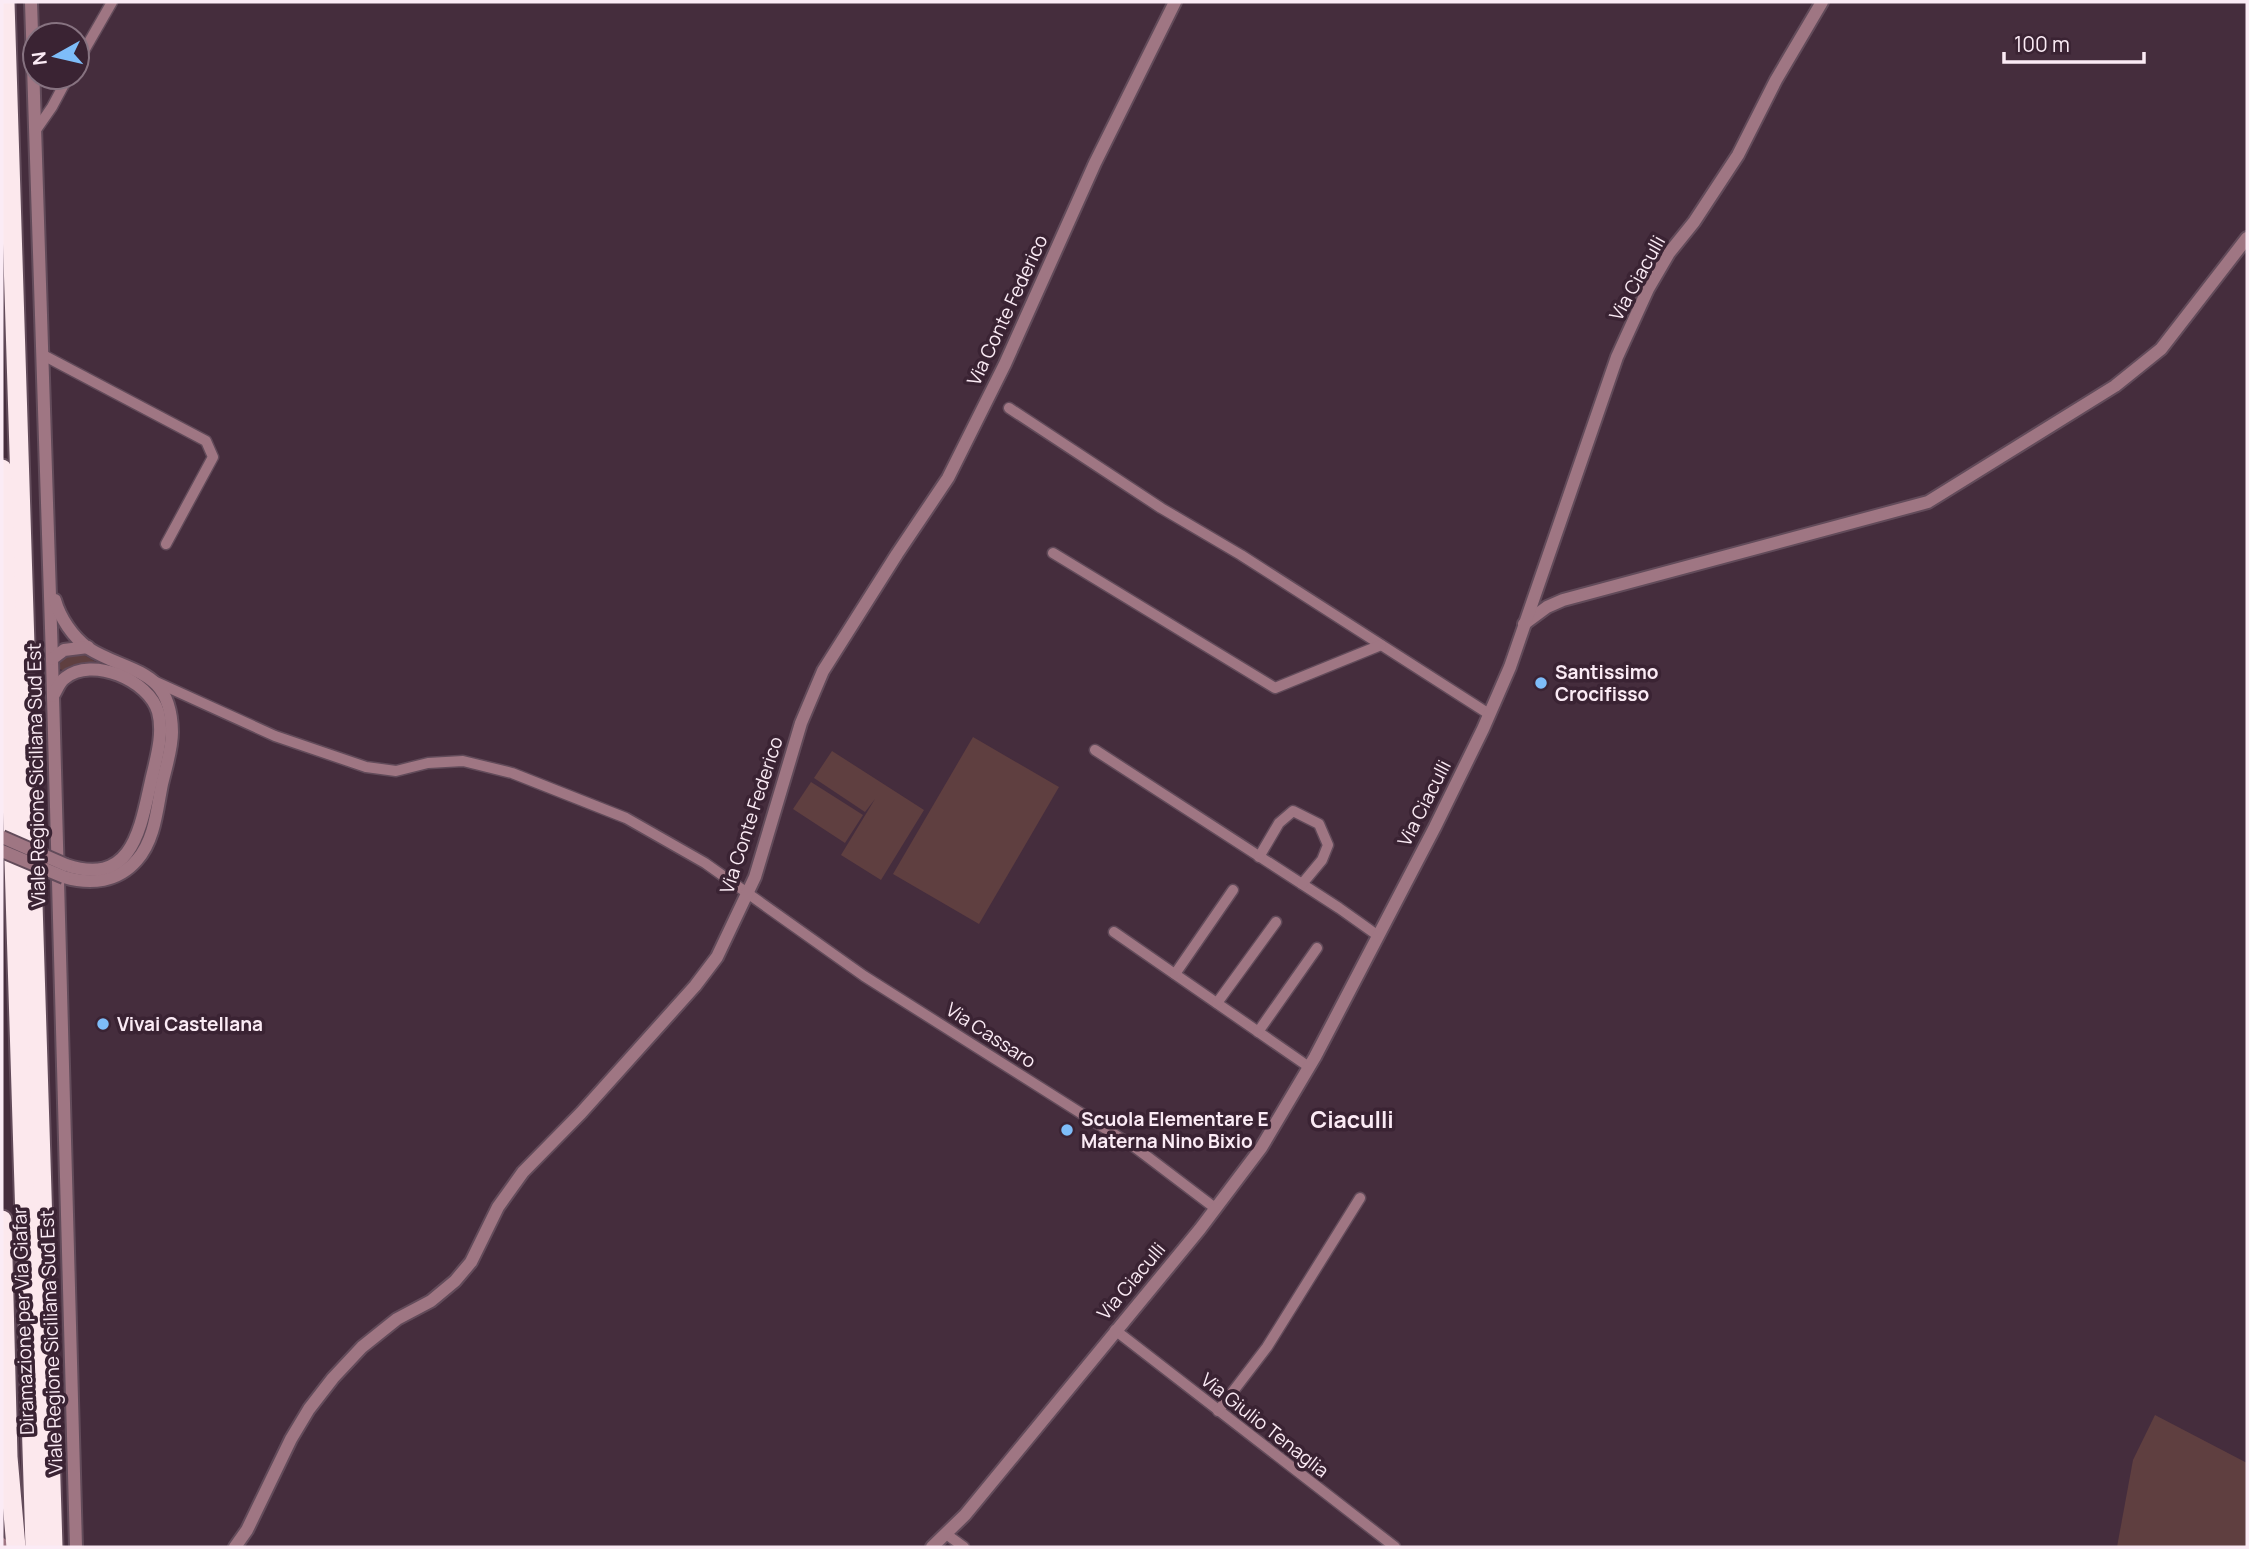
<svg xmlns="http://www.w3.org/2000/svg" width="2249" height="1549" font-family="Manrope,sans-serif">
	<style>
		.green { fill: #5f3f40 }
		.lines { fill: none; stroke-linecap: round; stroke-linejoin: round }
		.minor-casing { stroke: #624b5a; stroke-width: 13 }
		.tertiary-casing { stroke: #624b5a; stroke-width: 16 }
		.motorway-casing { stroke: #624b5a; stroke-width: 23 }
		.minor { stroke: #9f7683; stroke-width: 10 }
		.tertiary { stroke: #9f7683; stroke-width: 12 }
		.motorway { stroke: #fce8ed; stroke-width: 19 }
		.tertiary-bridge-casing { stroke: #624b5a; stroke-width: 16; stroke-linecap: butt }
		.tertiary-bridge { stroke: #9f7683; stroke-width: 12 }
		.poi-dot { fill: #7ebdf9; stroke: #3a2333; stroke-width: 2.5 }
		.labels { text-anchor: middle; stroke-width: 7; stroke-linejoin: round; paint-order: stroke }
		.street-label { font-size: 19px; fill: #fbebf5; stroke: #3a2333 }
		.poi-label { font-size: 19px; font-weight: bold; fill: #fbebf5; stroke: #3a2333; text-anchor: start }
		.quarter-label { font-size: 23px; font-weight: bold; fill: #fbebf5; stroke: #3a2333 }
	</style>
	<rect width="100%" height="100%" fill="#452d3d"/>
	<!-- green -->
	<g class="green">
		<polygon points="72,653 84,655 96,662 81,664 64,671 58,668 61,661"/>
		<polygon points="973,737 1059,787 979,924 893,874"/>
		<polygon points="832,751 924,810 881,880 841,855 875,799 865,812 814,778"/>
		<polygon points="811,782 863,815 845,843 793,809"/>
		<polygon points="2155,1415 2247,1463 2247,1547 2117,1547 2133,1460"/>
	</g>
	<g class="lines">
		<!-- minor casing -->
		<g class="minor-casing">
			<g id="minor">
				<polyline points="77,63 112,2"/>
				<polyline points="36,130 52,107 68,77"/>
				<polyline points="43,355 206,441 213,457 166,544"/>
				<polyline points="1009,408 1161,508 1241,555 1489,714"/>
				<polyline points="1053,553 1275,688 1381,645"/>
				<polyline points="154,681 275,736 366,767 396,771 428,763 463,761 512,773 626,818 705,863 864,976 1136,1148 1215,1208"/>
				<polyline points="1095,750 1339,908 1377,935"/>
				<polyline points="1259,857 1279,823 1293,811 1319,824 1328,845 1322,860 1302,884"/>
				<polyline points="1114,932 1309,1067"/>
				<polyline points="1175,974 1233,890"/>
				<polyline points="1217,1003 1276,922"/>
				<polyline points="1258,1032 1317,948"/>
				<polyline points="1115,1330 1395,1547"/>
				<polyline points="1218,1411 1267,1347 1360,1198"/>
				<polyline points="946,1534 964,1547"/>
				<polyline points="2,1543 2,1547"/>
			</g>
		</g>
		<!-- tertiary casing -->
		<g class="tertiary-casing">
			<g id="tertiary">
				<polyline points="31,2 52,659 76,1547"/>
				<path d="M55,600C60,618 73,637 88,648C129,674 171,667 172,732C172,749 166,767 162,784C157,808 155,840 137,860C118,882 91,885 64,877"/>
				<polyline points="1524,624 1547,607 1563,600 1928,502 2115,386 2161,349 2247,238"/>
				<polyline points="52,659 64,650 88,647"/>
				<path d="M53,696C57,690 59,682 65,678C92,656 149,680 158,712C164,734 156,759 151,781C140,830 132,887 66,865"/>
				<polyline points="235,1547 247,1530 291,1439 309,1409 333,1378 362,1347 397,1319 431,1301 455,1281 471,1262 498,1207 523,1172 581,1113 695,986 717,957 755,877 801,723 823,671 897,554 948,478 1005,364 1095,163 1175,2"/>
				<polyline points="932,1547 965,1515 1200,1229 1261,1148 1315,1057 1435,827 1483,729 1510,667 1617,357 1648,289 1669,253 1694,222 1738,155 1776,80 1822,2"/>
			</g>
		</g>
		<!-- motorway casing -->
		<g class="motorway-casing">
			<g id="motorway">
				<polyline points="5,2 53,1547"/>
				<polyline points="2,469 35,1547"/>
				<polyline points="2,1220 8,1457 16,1547"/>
			</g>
		</g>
		<!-- minor -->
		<use href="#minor" class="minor"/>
		<!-- tertiary -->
		<use href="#tertiary" class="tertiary"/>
		<!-- motorway -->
		<use href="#motorway" class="motorway"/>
		<!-- tertiary-bridge casing -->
		<g class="tertiary-bridge-casing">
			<g id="tertiary-bridge">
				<polyline points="2,837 66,865"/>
				<polyline points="2,851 64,877"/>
			</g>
		</g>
		<!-- tertiary-bridge -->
		<use href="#tertiary-bridge" class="tertiary-bridge"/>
	</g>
	<!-- markers -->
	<g class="poi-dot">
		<circle cx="1541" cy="683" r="7"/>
		<circle cx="103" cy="1024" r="7"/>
		<circle cx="1067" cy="1130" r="7"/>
	</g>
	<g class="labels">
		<!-- street labels -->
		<g class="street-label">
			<text transform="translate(1637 278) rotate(-61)" y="7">Via Ciaculli</text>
			<text transform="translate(1007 310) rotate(-65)" y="7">Via Conte Federico</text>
			<text transform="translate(36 775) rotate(-91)" y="7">Viale Regione Siciliana Sud Est</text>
			<text transform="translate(1424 803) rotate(-63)" y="7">Via Ciaculli</text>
			<text transform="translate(751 815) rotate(-72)" y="7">Via Conte Federico</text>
			<text transform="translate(991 1035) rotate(33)" y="7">Via Cassaro</text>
			<text transform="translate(1131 1281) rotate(-50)" y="7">Via Ciaculli</text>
			<text transform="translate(23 1321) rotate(-92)" y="7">Diramazione per Via Giafar</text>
			<text transform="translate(51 1342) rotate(-92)" y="7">Viale Regione Siciliana Sud Est</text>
			<text transform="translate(1265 1425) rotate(38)" y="7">Via Giulio Tenaglia</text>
		</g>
		<!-- poi labels -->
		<g class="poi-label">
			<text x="1555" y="679">Santissimo<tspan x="1555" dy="22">Crocifisso</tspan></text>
			<text x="117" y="1031">Vivai Castellana</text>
			<text x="1081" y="1126">Scuola Elementare E<tspan x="1081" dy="22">Materna Nino Bixio</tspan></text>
		</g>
		<!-- quarter labels -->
		<g class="quarter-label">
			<text x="1352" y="1128">Ciaculli</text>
		</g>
	</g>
	<!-- border -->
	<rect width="2249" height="1549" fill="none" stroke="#fbebf5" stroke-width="7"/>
	<!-- north arrow -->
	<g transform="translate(56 56) rotate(262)"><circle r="33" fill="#3a2333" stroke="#877381" stroke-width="2"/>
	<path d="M0-5L12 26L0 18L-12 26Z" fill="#7ebdf9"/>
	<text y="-10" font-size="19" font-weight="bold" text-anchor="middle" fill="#fbebf5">N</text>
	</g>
	<!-- scale -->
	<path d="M2004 52v10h140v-10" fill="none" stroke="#fbebf5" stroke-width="3.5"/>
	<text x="2014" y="52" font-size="21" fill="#fbebf5" stroke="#3a2333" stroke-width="5" paint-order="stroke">100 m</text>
</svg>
